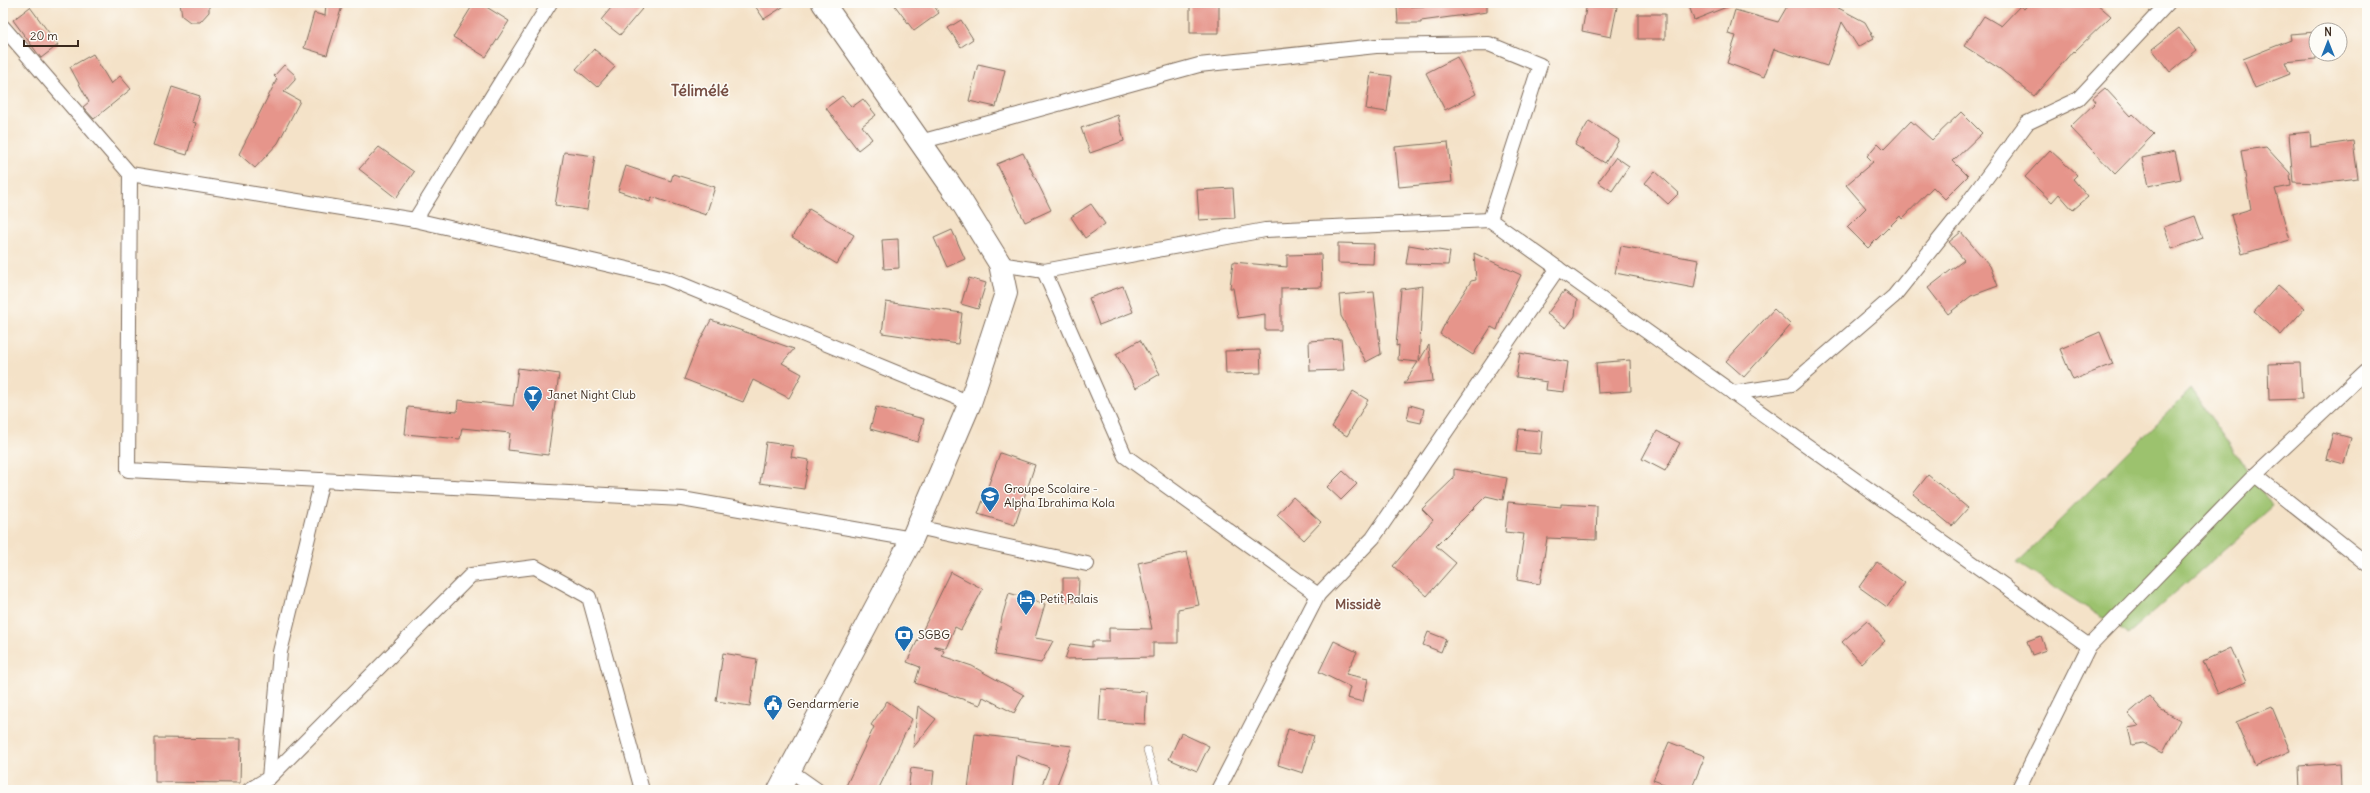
<svg xmlns="http://www.w3.org/2000/svg" width="2370" height="793" font-family="Delius,sans-serif">
	<style>
		.green { fill: #9cc26e; stroke: #6c7646 }
		.building { fill: #e6958b }
		.lines { fill: none; stroke-linecap: round; stroke-linejoin: round }
		.lane-casing { stroke: #7c6a5a; stroke-width: 8 }
		.street-casing { stroke: #7c6a5a; stroke-width: 16 }
		.primary-casing { stroke: #7c6a5a; stroke-width: 24 }
		.lane { stroke: #fff; stroke-width: 7 }
		.street { stroke: #fff; stroke-width: 14 }
		.primary { stroke: #fff; stroke-width: 22 }
		.labels { text-anchor: middle; stroke-width: 3; stroke-linejoin: round; paint-order: stroke }
		.poi-label { font-size: 12px; fill: #3b2a1e; stroke: #fdfcf7; text-anchor: start }
		.quarter-label { font-size: 14px; font-weight: bold; fill: #774f44; stroke: #fdfcf7 }
		.district-label { font-size: 16px; font-weight: bold; fill: #774f44; stroke: #fdfcf7 }
	</style>
	<rect width="100%" height="100%" fill="#fdfcf7"/>
	<filter id="ink" filterUnits="userSpaceOnUse"><feTurbulence type="fractalNoise" baseFrequency=".025" numOctaves="2"/><feDisplacementMap in="SourceGraphic" scale="8" xChannelSelector="R" yChannelSelector="G"/><feConvolveMatrix kernelMatrix="1 2 1 2 8 2 1 2 1" color-interpolation-filters="sRGB"/></filter>
	<filter id="wash" filterUnits="userSpaceOnUse"><feTurbulence type="fractalNoise" baseFrequency=".012" numOctaves="4" result="noise"/><feDisplacementMap in="SourceGraphic" scale="16" xChannelSelector="R" yChannelSelector="G"/><feGaussianBlur stdDeviation="0.9" result="paint"/><feColorMatrix in="noise" values="0 0 0 0 0 0 0 0 0 0 0 0 0 0 0 0 0 1.4 0 .05"/><feComposite in="paint" operator="in"/></filter>
	<g filter="url(#wash)">
		<rect width="100%" height="100%" fill="#f4e2c8"/>
		<!-- green -->
		<polygon class="green" points="2191,389 2273,507 2128,634 2017,563"/>
		<g id="blocks">
			<!-- building -->
			<g class="building">
				<polygon points="180,3 209,3 209,12 200,22 190,22 182,16"/>
				<polygon points="326,3 343,3 327,55 304,48 314,13 325,16"/>
				<polygon points="474,3 480,3 509,21 486,57 453,37"/>
				<polygon points="615,3 647,3 620,35 601,20"/>
				<polygon points="753,3 789,3 764,19"/>
				<polygon points="893,3 932,3 939,13 914,31"/>
				<polygon points="1219,3 1219,33 1190,33 1190,4"/>
				<polygon points="1426,3 1487,3 1487,12 1421,21 1421,23 1398,23 1397,7 1427,6"/>
				<polygon points="1587,3 1617,7 1611,37 1582,31"/>
				<polygon points="1688,3 1734,3 1734,4 1694,20"/>
				<polygon points="1789,3 1829,3 1865,22 1874,38 1858,47 1842,22 1827,66 1774,49 1764,77 1727,63 1736,36 1728,34 1735,10 1778,22"/>
				<polygon points="2029,3 2096,3 2111,16 2074,52 2073,51 2034,96 2000,69 1964,46 1984,16 2001,26 2020,6 2024,9"/>
				<polygon points="30,7 58,45 41,58 13,20"/>
				<rect x="1638" y="14" width="27" height="25"/>
				<polygon points="961,20 973,39 961,47 948,28"/>
				<polygon points="2179,28 2197,50 2170,72 2152,49"/>
				<polygon points="2316,32 2316,59 2285,62 2290,74 2255,88 2243,59 2291,40 2290,34"/>
				<polygon points="594,49 615,67 597,87 576,69"/>
				<polygon points="93,54 111,84 120,76 131,89 94,119 83,107 89,102 70,67"/>
				<polygon points="1457,57 1476,94 1445,110 1426,73"/>
				<polygon points="978,64 1005,70 996,107 969,101"/>
				<polygon points="284,65 295,75 295,80 284,92 300,101 278,143 255,168 239,154 277,79 274,76"/>
				<polygon points="1371,73 1392,76 1387,112 1366,109"/>
				<polygon points="172,87 200,96 192,122 196,123 187,155 153,145"/>
				<polygon points="2105,88 2131,116 2133,114 2154,134 2115,174 2070,127 2096,102 2093,98"/>
				<polygon points="842,96 852,107 863,99 876,115 862,126 872,139 858,150 826,108"/>
				<polygon points="1961,112 1982,133 1953,161 1968,176 1945,199 1933,187 1902,219 1900,216 1868,248 1847,227 1866,208 1846,185 1873,162 1867,156 1878,143 1884,149 1911,121 1932,140"/>
				<polygon points="1118,115 1124,141 1090,153 1081,128"/>
				<polygon points="1589,121 1619,140 1605,163 1575,145"/>
				<polygon points="2310,132 2311,147 2353,141 2358,178 2320,183 2293,182 2289,134"/>
				<polygon points="1448,142 1452,182 1399,187 1395,147"/>
				<polygon points="379,147 414,172 396,198 359,169"/>
				<polygon points="2266,147 2290,173 2291,186 2275,189 2290,240 2242,254 2231,215 2251,209 2241,151"/>
				<polygon points="2050,150 2077,175 2073,179 2088,197 2073,210 2059,194 2052,202 2025,177"/>
				<polygon points="2175,151 2181,179 2148,186 2142,158"/>
				<polygon points="564,152 595,156 587,210 555,205"/>
				<polygon points="1023,153 1051,210 1025,222 997,164"/>
				<polygon points="1616,157 1629,166 1612,191 1598,182"/>
				<polygon points="626,166 671,181 673,174 715,187 706,215 652,197 650,202 618,191"/>
				<polygon points="1655,171 1679,193 1668,204 1645,183"/>
				<polygon points="1233,188 1235,218 1199,220 1197,190"/>
				<polygon points="1091,204 1105,224 1085,238 1071,217"/>
				<polygon points="809,209 854,235 837,264 792,237"/>
				<polygon points="2195,216 2203,238 2172,249 2164,227"/>
				<polygon points="952,230 965,259 947,267 934,238"/>
				<polygon points="1961,232 1990,266 1998,286 1971,296 1948,314 1928,288 1964,260 1949,242"/>
				<polygon points="898,239 899,268 884,269 882,240"/>
				<polygon points="1338,243 1374,244 1373,264 1338,263"/>
				<polygon points="1409,245 1450,252 1448,265 1406,264"/>
				<polygon points="1621,246 1699,260 1694,288 1615,273"/>
				<polygon points="1474,253 1521,275 1503,312 1497,330 1491,327 1473,355 1440,334 1449,315 1471,281 1476,280"/>
				<polygon points="1321,254 1322,287 1281,288 1281,330 1265,330 1265,314 1238,318 1233,288 1230,288 1233,262 1287,267 1287,255"/>
				<polygon points="969,278 986,283 978,309 961,304"/>
				<polygon points="2278,285 2305,308 2281,335 2254,312"/>
				<polygon points="1123,286 1133,312 1099,325 1089,298"/>
				<polygon points="1423,286 1419,361 1429,345 1433,381 1404,384 1418,362 1398,360 1399,345 1396,346 1401,289"/>
				<polygon points="1564,291 1577,300 1575,316 1566,328 1547,314"/>
				<polygon points="1374,292 1381,354 1366,362 1341,316 1339,295"/>
				<polygon points="886,302 962,313 958,344 882,333"/>
				<polygon points="1774,309 1791,325 1744,377 1726,361"/>
				<polygon points="711,320 794,349 782,363 802,374 789,398 753,380 743,402 684,379 697,346"/>
				<polygon points="2100,332 2113,364 2073,380 2060,349"/>
				<polygon points="1341,339 1344,370 1310,371 1309,341"/>
				<polygon points="1140,340 1160,374 1136,388 1116,354"/>
				<polygon points="1260,350 1261,373 1226,374 1225,351"/>
				<polygon points="1520,353 1568,362 1564,392 1546,390 1547,382 1516,377"/>
				<polygon points="1630,360 1631,391 1598,393 1596,363"/>
				<polygon points="2300,363 2302,399 2269,400 2268,364"/>
				<polygon points="518,368 559,374 548,455 508,450 510,433 462,428 460,439 405,434 408,407 457,412 458,400 513,406"/>
				<polygon points="1353,391 1368,400 1347,436 1332,427"/>
				<polygon points="1410,405 1424,409 1421,423 1407,420"/>
				<polygon points="876,407 924,419 918,442 870,429"/>
				<polygon points="1519,429 1542,431 1540,454 1516,452"/>
				<polygon points="1657,431 1680,443 1665,471 1642,459"/>
				<polygon points="2333,433 2351,438 2344,464 2326,459"/>
				<polygon points="766,442 793,446 791,457 809,460 804,489 760,483"/>
				<polygon points="1000,453 1035,465 1015,525 978,514"/>
				<polygon points="1454,469 1507,478 1503,500 1486,496 1436,546 1456,563 1427,596 1393,566 1433,520 1422,509 1454,478"/>
				<polygon points="1343,471 1357,484 1341,500 1327,487"/>
				<polygon points="1928,475 1968,508 1952,526 1913,494"/>
				<polygon points="1293,497 1321,522 1304,540 1277,515"/>
				<polygon points="1508,502 1561,507 1561,504 1597,506 1596,540 1547,538 1540,584 1517,580 1524,534 1505,532"/>
				<polygon points="1187,552 1199,605 1178,609 1178,643 1153,643 1153,657 1065,659 1070,644 1092,647 1092,641 1109,641 1109,628 1152,629 1138,563"/>
				<polygon points="1877,562 1905,583 1887,607 1859,587"/>
				<polygon points="951,572 983,589 961,630 955,627 946,648 934,646 944,651 942,656 972,666 1024,695 1014,713 983,697 980,705 915,683 920,667 907,662"/>
				<polygon points="1063,578 1079,578 1078,601 1063,601"/>
				<polygon points="1009,593 1045,604 1035,638 1053,641 1041,663 995,655 1002,617"/>
				<polygon points="1867,620 1885,641 1861,663 1842,642"/>
				<polygon points="1428,632 1446,639 1441,652 1423,645"/>
				<polygon points="2041,636 2046,650 2032,655 2027,641"/>
				<polygon points="1334,641 1357,652 1346,674 1368,679 1363,702 1347,698 1350,687 1319,672"/>
				<polygon points="2231,648 2246,682 2218,694 2203,661"/>
				<polygon points="723,653 757,659 750,706 716,701"/>
				<polygon points="1101,689 1147,692 1145,724 1099,721"/>
				<polygon points="2149,696 2160,709 2180,720 2163,753 2143,743 2132,745 2128,728 2139,726 2128,714"/>
				<polygon points="887,701 912,719 878,790 844,790 874,727 871,725"/>
				<polygon points="918,706 936,719 913,748"/>
				<polygon points="2272,707 2290,751 2255,766 2236,722"/>
				<polygon points="1288,729 1314,736 1303,773 1278,765"/>
				<polygon points="1181,733 1209,746 1197,771 1169,759"/>
				<polygon points="975,734 1072,746 1055,790 1040,790 1049,767 1016,755 1012,790 968,789"/>
				<polygon points="155,738 241,739 240,783 155,782"/>
				<polygon points="1669,742 1705,756 1691,790 1680,790 1653,780"/>
				<polygon points="2340,763 2341,790 2300,790 2299,766"/>
				<polygon points="911,768 934,771 932,790 908,790"/>
			</g>
		</g>
	</g>
	<g filter="url(#ink)">
		<use href="#blocks" fill-opacity="0" stroke="#7c6a5a" stroke-width="1"/>
		<g class="lines">
			<!-- lane casing -->
			<g class="lane-casing">
				<polyline id="lane" points="1147,750 1159,790"/>
			</g>
			<!-- street casing -->
			<g class="street-casing">
				<g id="street">
					<polyline points="3,27 130,174 415,220 666,278 970,403"/>
					<polyline points="920,142 1199,65 1376,46 1489,44 1540,65 1490,220"/>
					<polyline points="130,174 128,470 682,499 912,539"/>
					<polyline points="415,220 550,3"/>
					<polyline points="1000,264 1044,271 1265,230 1490,220 2089,646"/>
					<polyline points="1044,271 1125,456 1318,595 1218,790"/>
					<polyline points="1733,393 1792,384 1894,296 1958,216 2027,123 2078,99 2168,3"/>
					<polyline points="2255,475 2367,564"/>
					<polyline points="917,527 1087,564"/>
					<polyline points="1318,595 1373,538 1558,268"/>
					<polyline points="790,771 817,790"/>
					<polyline points="269,778 280,652 322,480"/>
					<polyline points="249,790 269,778 471,575 535,567 589,597 642,790"/>
					<polyline points="2018,790 2089,646 2255,475 2367,370"/>
				</g>
			</g>
			<!-- primary casing -->
			<g class="primary-casing">
				<polyline id="primary" points="779,790 912,539 970,403 1006,293 1000,264 958,196 823,3"/>
			</g>
			<!-- lane -->
			<use href="#lane" class="lane"/>
			<!-- street -->
			<use href="#street" class="street"/>
			<!-- primary -->
			<use href="#primary" class="primary"/>
		</g>
	</g>
	<!-- icons -->
	<defs>
		<g id="bar-pin" transform="scale(1)"><path d="M0 17L-7.5 6A9.5 9.5 0 1 1 7.5 6Z" fill="#1f6fb2" stroke="#fdfcf7"/><path d="M-6-5H6L.8 .8V4.5H3.5V6h-7V4.5H-.8V.8Z" fill="#fff"/></g>
		<g id="school-pin" transform="scale(1)"><path d="M0 17L-7.5 6A9.5 9.5 0 1 1 7.5 6Z" fill="#1f6fb2" stroke="#fdfcf7"/><path d="M0-5L7-2L0 1L-7-2ZM-4 1L0 2.5L4 1V4Q0 6-4 4Z" fill="#fff"/></g>
		<g id="hotel-pin" transform="scale(1)"><path d="M0 17L-7.5 6A9.5 9.5 0 1 1 7.5 6Z" fill="#1f6fb2" stroke="#fdfcf7"/><path d="M-6-4.5h1.5V1H6V5H4.5V3h-9V5H-6ZM-4 0a1.8 1.8 0 1 1 3.6 0ZM.5 0V-2.5h3Q6-2.5 6 0Z" fill="#fff"/></g>
		<g id="bank-pin" transform="scale(1)"><path d="M0 17L-7.5 6A9.5 9.5 0 1 1 7.5 6Z" fill="#1f6fb2" stroke="#fdfcf7"/><path d="M-6-4H6V4H-6ZM0-2.3a2.3 2.3 0 1 0 0 4.6a2.3 2.3 0 1 0 0-4.6Z" fill="#fff"/></g>
		<g id="civic-pin" transform="scale(1)"><path d="M0 17L-7.5 6A9.5 9.5 0 1 1 7.5 6Z" fill="#1f6fb2" stroke="#fdfcf7"/><path d="M-.6-6.5H3V-4.5H.6V-3L4-1V1h2V6H-6V1h2V-1L-.6-3ZM-1.2 2.5V6h2.4V2.5Z" fill="#fff"/></g>
	</defs>
	<g fill-rule="evenodd">
		<use href="#bar-pin" x="533" y="395"/>
		<use href="#school-pin" x="990" y="496"/>
		<use href="#hotel-pin" x="1026" y="599"/>
		<use href="#bank-pin" x="904" y="635"/>
		<use href="#civic-pin" x="773" y="704"/>
	</g>
	<g class="labels">
		<!-- poi labels -->
		<g class="poi-label">
			<text x="547" y="399">Janet Night Club</text>
			<text x="1004" y="493">Groupe Scolaire -<tspan x="1004" dy="14">Alpha Ibrahima Kola</tspan></text>
			<text x="1040" y="603">Petit Palais</text>
			<text x="918" y="639">SGBG</text>
			<text x="787" y="708">Gendarmerie</text>
		</g>
		<!-- quarter labels -->
		<g class="quarter-label">
			<text x="1358" y="609">Missidè</text>
		</g>
		<!-- district labels -->
		<g class="district-label">
			<text x="700" y="96">Télimélé</text>
		</g>
	</g>
	<!-- margin -->
	<rect width="2370" height="793" fill="none" stroke="#fdfcf7" stroke-width="16"/>
	<!-- north arrow -->
	<g transform="translate(2328 42)"><circle r="19" fill="#fdfcf7" stroke="#afa8a0"/>
	<path d="M0-3L7 15L0 10L-7 15Z" fill="#1f6fb2"/>
	<text y="-6" font-size="11" font-weight="bold" text-anchor="middle" fill="#3b2a1e">N</text>
	</g>
	<!-- scale -->
	<path d="M24 40v6h54v-6" fill="none" stroke="#3b2a1e" stroke-width="2"/>
	<text x="30" y="40" font-size="12" fill="#3b2a1e" stroke="#fdfcf7" stroke-width="3" paint-order="stroke">20 m</text>
</svg>
